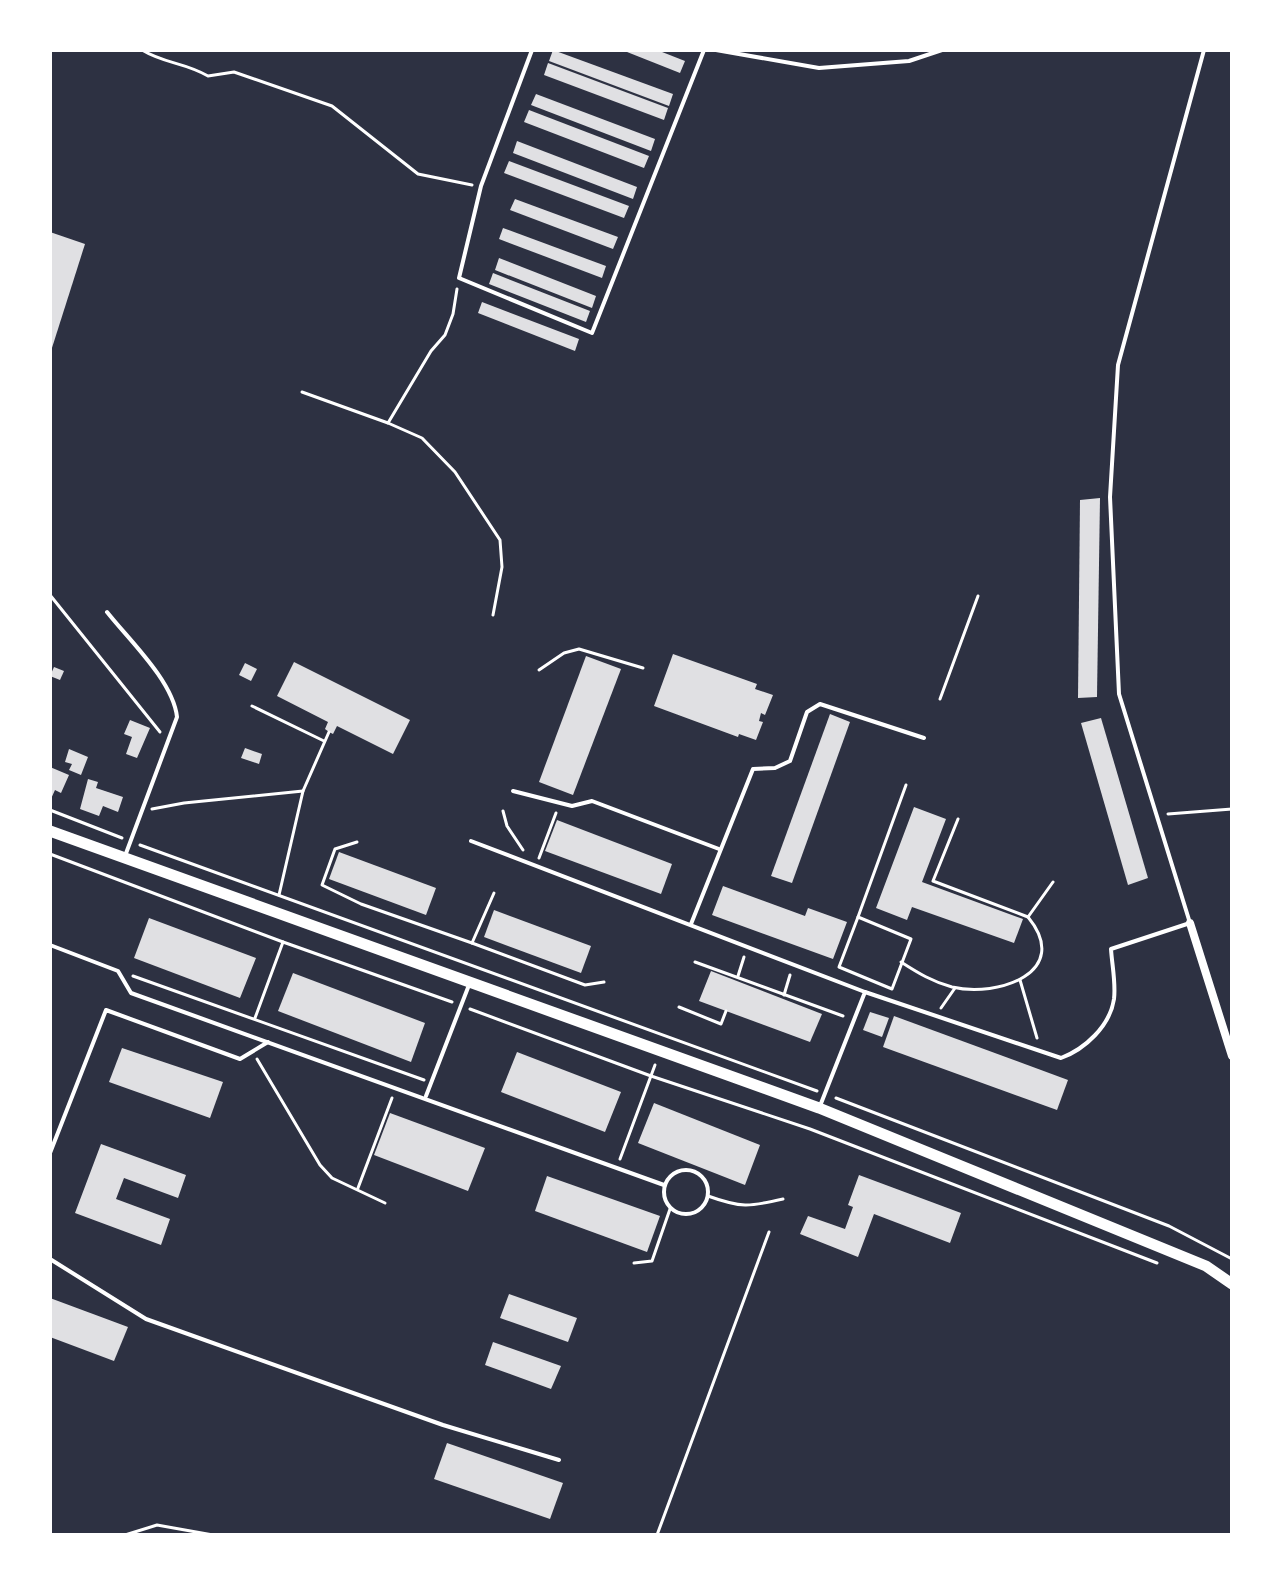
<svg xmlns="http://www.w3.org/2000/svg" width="1282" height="1585" font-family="'DejaVu Sans',sans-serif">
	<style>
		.building { fill: #e0e0e3 }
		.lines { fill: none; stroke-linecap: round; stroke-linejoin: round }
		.path { stroke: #fff; stroke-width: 3 }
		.service { stroke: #fff; stroke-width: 4 }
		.minor { stroke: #fff; stroke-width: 8 }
		.secondary { stroke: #fff; stroke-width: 11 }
	</style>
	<rect width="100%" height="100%" fill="#2d3142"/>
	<!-- building -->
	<g class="building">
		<polygon points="553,50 673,94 669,106 549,61"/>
		<polygon points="622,50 657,50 685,61 680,73"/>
		<polygon points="548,63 668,108 664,120 544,75"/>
		<polygon points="536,94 655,139 651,151 531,105"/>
		<polygon points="529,110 649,156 644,168 524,122"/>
		<polygon points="517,141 637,187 633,199 513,153"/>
		<polygon points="509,161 629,206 624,218 504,173"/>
		<polygon points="515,199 618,237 613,249 510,210"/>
		<polygon points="503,228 606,266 602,278 499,239"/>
		<polygon points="50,232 85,244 51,351 50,351"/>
		<polygon points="499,258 596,296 592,308 495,270"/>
		<polygon points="493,273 590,311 586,322 489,284"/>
		<polygon points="482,302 579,339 575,351 478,313"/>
		<polygon points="1100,498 1097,697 1078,698 1080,500"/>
		<polygon points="673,654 757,684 755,689 773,695 765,715 761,713 759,721 763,722 756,740 739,734 738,737 654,706"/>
		<polygon points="586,656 621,669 573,795 539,782"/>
		<polygon points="294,662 410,720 393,754 337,726 333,734 329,732 325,729 328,722 277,696"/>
		<polygon points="245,663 257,669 251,681 239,675"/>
		<polygon points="54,667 64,671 60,680 50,676"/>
		<polygon points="830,714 850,722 792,883 771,876"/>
		<polygon points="1101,718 1148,878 1128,885 1081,723"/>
		<polygon points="130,720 150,728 137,758 126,754 132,737 124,734"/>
		<polygon points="245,748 262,754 259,764 241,758"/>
		<polygon points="69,749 88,757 81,775 69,770 72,764 65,762"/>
		<polygon points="50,767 69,775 61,793 55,790 50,801"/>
		<polygon points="88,779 98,782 96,788 123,797 118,812 103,806 99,816 80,809"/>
		<polygon points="914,807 946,819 922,882 1023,919 1014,943 912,907 907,920 876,908"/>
		<polygon points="557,820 672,864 661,894 545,851"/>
		<polygon points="339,852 436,888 426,915 329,879"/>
		<polygon points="723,886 805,916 808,908 847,922 833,959 712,915"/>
		<polygon points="494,910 591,946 581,973 484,937"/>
		<polygon points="149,918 256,958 240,998 134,958"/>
		<polygon points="711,971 822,1014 810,1042 699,1001"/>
		<polygon points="293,973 425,1023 411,1062 278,1011"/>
		<polygon points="870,1012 889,1018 882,1037 863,1030"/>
		<polygon points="894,1016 1068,1080 1057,1110 883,1047"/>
		<polygon points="122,1048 223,1082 210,1118 109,1082"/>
		<polygon points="517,1052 621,1092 605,1132 501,1092"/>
		<polygon points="654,1103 760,1145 745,1185 638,1143"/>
		<polygon points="390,1113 485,1148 468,1191 374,1155"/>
		<polygon points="101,1144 186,1175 178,1198 124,1178 116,1199 170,1219 161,1245 75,1213"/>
		<polygon points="859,1175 961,1213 950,1243 874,1214 858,1257 800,1234 808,1216 845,1229 853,1207 848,1205"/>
		<polygon points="547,1176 660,1216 647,1252 535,1211"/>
		<polygon points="509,1294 577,1318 568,1342 500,1318"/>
		<polygon points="50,1298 128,1327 114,1361 50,1337"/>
		<polygon points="493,1342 561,1366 551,1389 485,1365"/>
		<polygon points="447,1443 563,1483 550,1519 434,1479"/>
	</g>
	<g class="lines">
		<!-- path -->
		<g class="path">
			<path d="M142,50C165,64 184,62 208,76L234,72L332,106L418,174L472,185"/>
			<polyline points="302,392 388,423 431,351 445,335 453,314 457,289"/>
			<polyline points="388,423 422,438 455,472 500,540 502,567 493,615"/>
			<polyline points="50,595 160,732"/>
			<polyline points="539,670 564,653 579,649 643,668"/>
			<polyline points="940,699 978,596"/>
			<polyline points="252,706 324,741"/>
			<polyline points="152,809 184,803 303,791"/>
			<polyline points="50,810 122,838"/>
			<polyline points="503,811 507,826 523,850"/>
			<polyline points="1168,814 1232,809"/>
			<polyline points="958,819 933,881 1028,917"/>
			<polyline points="357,842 335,849 322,885 361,904 472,943 494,893"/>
			<polyline points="140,845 817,1091"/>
			<polyline points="50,854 283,942 452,1002"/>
			<polyline points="539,858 556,813"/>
			<polyline points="279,895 303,791 329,732"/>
			<polygon points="858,917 911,939 892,989 839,967"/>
			<polyline points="858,917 906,785"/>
			<polyline points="472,943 585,985 604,982"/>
			<polyline points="695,962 843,1016"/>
			<path d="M901,962C918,973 933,982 952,987C998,998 1073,972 1028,917L1053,882"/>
			<polyline points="133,976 424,1080"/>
			<polyline points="738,976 744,957"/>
			<polyline points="1020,980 1037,1038"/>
			<polyline points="784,995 790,975"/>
			<polyline points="679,1007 721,1024 726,1011"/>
			<polyline points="941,1008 955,988"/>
			<polyline points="470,1009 651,1076 810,1129 1157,1263"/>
			<polyline points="255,1018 283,942"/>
			<polyline points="257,1059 320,1165 332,1178 385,1203"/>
			<polyline points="836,1098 1169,1226 1232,1259"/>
			<polyline points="620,1159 655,1065"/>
			<polyline points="358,1188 392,1098"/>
			<path d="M708,1196C741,1208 749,1207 783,1199"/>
			<polyline points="634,1263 652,1261 670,1209"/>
			<polyline points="125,1535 157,1525 213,1535"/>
			<polyline points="271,1535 307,1535"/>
			<polyline points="657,1535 769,1232"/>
		</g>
		<!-- service -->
		<g class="service">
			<polyline points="532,50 481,186 459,278 592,333 704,50"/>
			<polyline points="716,50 819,68 909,61 942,50"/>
			<path d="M107,612C129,640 173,681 177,717L125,856"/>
			<polyline points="513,791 572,806 592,801 719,849"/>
			<polyline points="471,841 865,992 820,1106"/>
			<polyline points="691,924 753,769 775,768 790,761 807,712 820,704 924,738"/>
			<polyline points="50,945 118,971 131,993 664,1185"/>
			<path d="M865,992L1061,1058C1085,1049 1110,1026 1114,999C1116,983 1112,965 1111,949L1190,923L1119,694L1110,497L1118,365L1204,50"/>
			<polyline points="426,1096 469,985"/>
			<polyline points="50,1153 106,1010 240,1059 268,1042"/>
			<circle cx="686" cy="1192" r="22"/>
			<polyline points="50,1259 146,1319 443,1425 559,1460"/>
		</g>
		<!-- minor -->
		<polyline class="minor" points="1190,923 1232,1056"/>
		<!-- secondary -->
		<polyline class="secondary" points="50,831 819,1108 1206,1266 1232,1284"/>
	</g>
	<!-- border -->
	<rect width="1282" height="1585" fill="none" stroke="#ffffff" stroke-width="104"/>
</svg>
